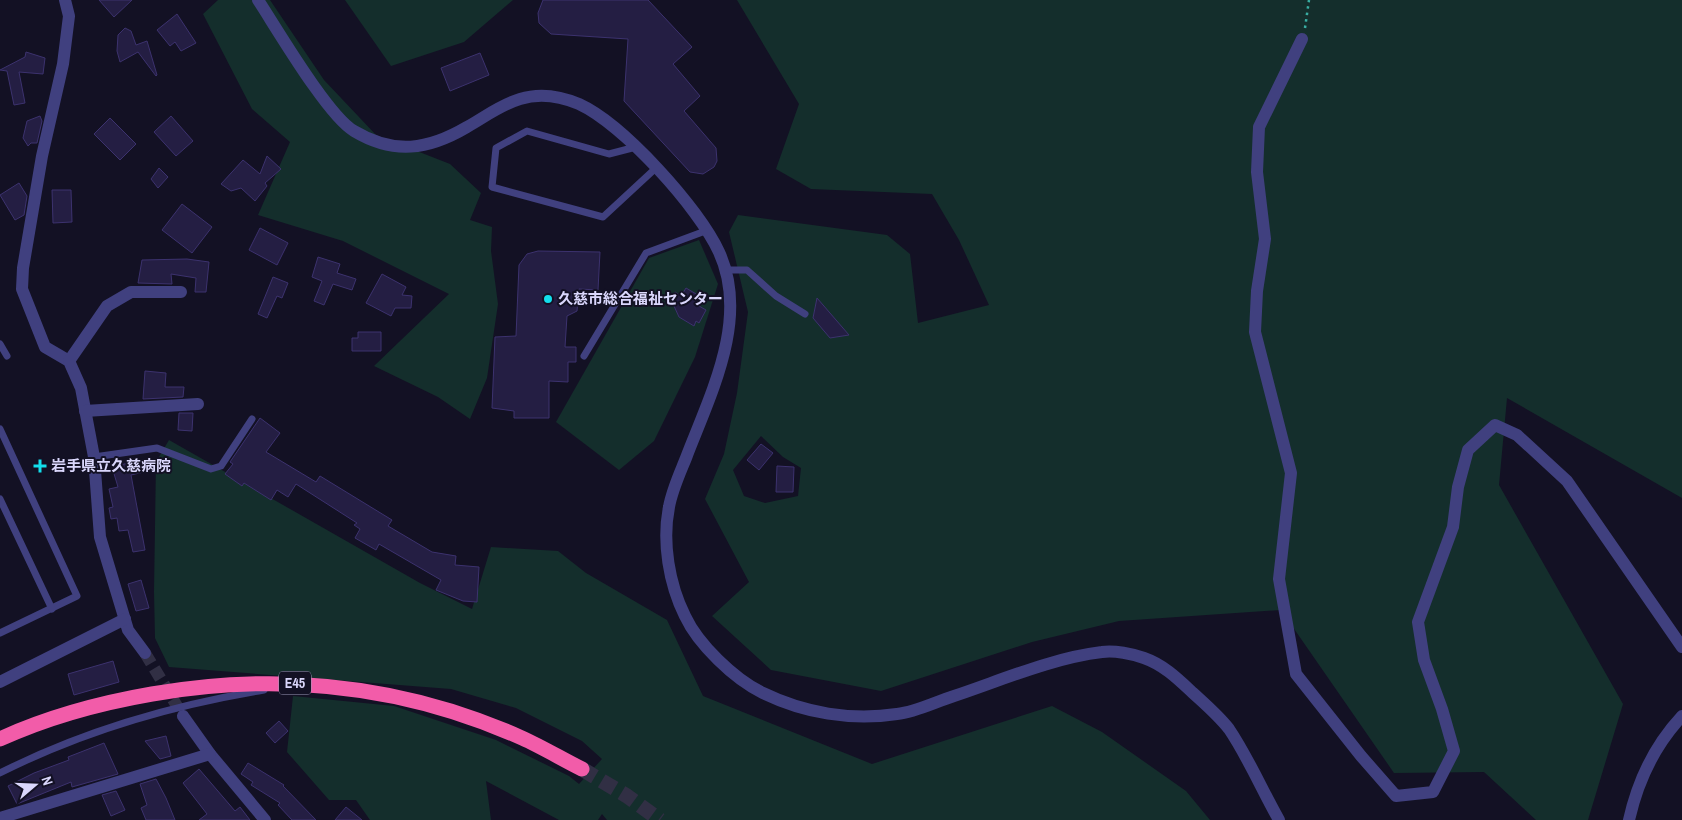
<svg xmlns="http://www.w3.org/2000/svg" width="1682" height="820" font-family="'Archivo Narrow','Noto Sans JP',sans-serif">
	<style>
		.green { fill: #142e2c; fill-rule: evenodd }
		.building { fill: #241e43; stroke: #3c326e }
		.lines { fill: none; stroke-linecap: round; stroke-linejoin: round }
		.minor-tunnel { stroke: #312f44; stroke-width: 12; stroke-dasharray: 12 6; stroke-linecap: butt }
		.motorway-tunnel { stroke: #312f44; stroke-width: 15; stroke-dasharray: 15 8; stroke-linecap: butt }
		.path { stroke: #39ada2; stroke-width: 2.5; stroke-dasharray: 2.5 4; stroke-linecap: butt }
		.service { stroke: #40407f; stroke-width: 7 }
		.minor { stroke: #40407f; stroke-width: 12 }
		.tertiary { stroke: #40407f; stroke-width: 12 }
		.motorway { stroke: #f25ca9; stroke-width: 15 }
		.poi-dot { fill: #13deec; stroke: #131124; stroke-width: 2 }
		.labels { text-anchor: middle; stroke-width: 4; stroke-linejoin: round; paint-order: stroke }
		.shield { fill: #131124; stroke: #9e9cbb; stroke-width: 1 }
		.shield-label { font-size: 14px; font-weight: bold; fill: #dad7fc }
		.poi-label { font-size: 15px; font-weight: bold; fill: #dad7fc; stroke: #131124; text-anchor: start }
	</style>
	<rect width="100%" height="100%" fill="#131124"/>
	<!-- green -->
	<g class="green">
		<polygon points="218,0 270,0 324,80 376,135 450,164 481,193 470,220 492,227 491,251 498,304 487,378 470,419 438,397 374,366 449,294 343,241 258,215 290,142 252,109 203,14"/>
		<polygon points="345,0 513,0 464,42 391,66"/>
		<path d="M737,0H1682V498L1507,398L1499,485L1623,704L1588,820H1536L1484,772L1394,773L1281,610L1119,621L1032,642L881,691L771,670L712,616L749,582L705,499L724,454L737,393L748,312L729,232L738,215L887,235L910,254L918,323L989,305L959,240L932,194L811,189L776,169L799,104ZM761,436L783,457L801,468L798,496L765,503L744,496L733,470Z"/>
		<polygon points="699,240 718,284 695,357 654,441 619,470 556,422 649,258"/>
		<polygon points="169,440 420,583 472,609 491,547 558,551 586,573 667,620 703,696 872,764 1052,706 1102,732 1186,791 1210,820 607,820 602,814 598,820 559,820 486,781 491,820 370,820 356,800 329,800 287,752 293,696 394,706 496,740 569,776 579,784 602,759 582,741 516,708 451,689 169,667 155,638 154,592 156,462"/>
	</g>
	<!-- building -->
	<g class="building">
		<polygon points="99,0 132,0 114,17"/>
		<polygon points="543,0 648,0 692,47 673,64 700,96 684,111 716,148 717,161 714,167 703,174 690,172 624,101 628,39 551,34 539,23 538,13"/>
		<polygon points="177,14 196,43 181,51 175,42 170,46 157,30"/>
		<polygon points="125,28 131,31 136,45 147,41 157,75 156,76 138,52 120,62 117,51 118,35"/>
		<polygon points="26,52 45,58 43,74 19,72 25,103 14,105 7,71 0,70 25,57"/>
		<polygon points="480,53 489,75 450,91 441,68"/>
		<polygon points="40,116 42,121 37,143 31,143 28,146 23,138 27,121"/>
		<polygon points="171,116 193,141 176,156 154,132"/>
		<polygon points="110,118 136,144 120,160 94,134"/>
		<polygon points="267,156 281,169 265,183 267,186 255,201 241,188 231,191 221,184 243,160 260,174"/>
		<polygon points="159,168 168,177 158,188 151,179"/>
		<polygon points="19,183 27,196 24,215 15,220 0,195"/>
		<polygon points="52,190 71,190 72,222 53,223"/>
		<polygon points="182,204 212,227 192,253 162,230"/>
		<polygon points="260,228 288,243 277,265 249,250"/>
		<polygon points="538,251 600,252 598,290 579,289 577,311 567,316 565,347 576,347 576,362 568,362 568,382 549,381 549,418 514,418 514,411 492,408 495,337 516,336 519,265 527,254"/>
		<polygon points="318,257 340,264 337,273 356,279 352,290 333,284 324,305 314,301 322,281 312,277"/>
		<polygon points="187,259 209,262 206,292 195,292 196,278 171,274 172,284 138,283 142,260"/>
		<polygon points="382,274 406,287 402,295 412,296 411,308 395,308 391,316 366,303"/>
		<polygon points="273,277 288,283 282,298 277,296 267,318 258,314"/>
		<polygon points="686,288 703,298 699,306 706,310 699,323 696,321 694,326 679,317 674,306 675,292 681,296"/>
		<polygon points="817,298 849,335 830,338 813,318"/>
		<polygon points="358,332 381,332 381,351 352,351 352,338 358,338"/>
		<polygon points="145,371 166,373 165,387 184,387 183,397 143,399"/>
		<polygon points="179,413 193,413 192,431 178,430"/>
		<polygon points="260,418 280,433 266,452 316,482 320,476 392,520 388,526 432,552 456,556 455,565 479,567 477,602 463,601 436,590 441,580 379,544 376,550 355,538 360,529 354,525 357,523 296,484 288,497 277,490 271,500 244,483 242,486 225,474 233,464 230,462"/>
		<polygon points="761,444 773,453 759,470 747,460"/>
		<polygon points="145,459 148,471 131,475 145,550 133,552 128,530 119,531 117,518 111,519 109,508 113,507 109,489 118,487 112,467"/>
		<polygon points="777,466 794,467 793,492 776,492"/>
		<polygon points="141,580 149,608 136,611 128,584"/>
		<polygon points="113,661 119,682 74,695 68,674"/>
		<polygon points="279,721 288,731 275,743 266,733"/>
		<polygon points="166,736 171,756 160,759 145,741"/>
		<polygon points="104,743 118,774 72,787 71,782 17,804 8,786 34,773 69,760 68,757"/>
		<polygon points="248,763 284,785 283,786 316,820 292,820 278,805 280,803 251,785 253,782 241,774"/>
		<polygon points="199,769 235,811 240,807 250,820 199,820 207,814 183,783"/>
		<polygon points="156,779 166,798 175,820 146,820 141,808 147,805 140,784"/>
		<polygon points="116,791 125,810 111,816 102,795"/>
		<polygon points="346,807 362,820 335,820"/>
	</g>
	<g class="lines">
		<!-- minor-tunnel -->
		<polyline class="minor-tunnel" points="145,653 183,716"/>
		<!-- motorway-tunnel -->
		<polyline class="motorway-tunnel" points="582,769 627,796 660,820"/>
		<!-- path -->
		<polyline class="path" points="1305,28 1309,0"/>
		<!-- service -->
		<g class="service">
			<polyline points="636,147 609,154 527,131 496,148 492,187 603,217 657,167"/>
			<polyline points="725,270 747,270 776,296 805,314"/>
			<polyline points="0,344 7,356"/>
			<polyline points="584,356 646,253 708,230"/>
			<polyline points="0,429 77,596 0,633"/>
			<polyline points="94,457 157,448 211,469 221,466 252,419"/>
			<polyline points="0,499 52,609"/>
			<path d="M0,773C83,731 173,705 264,690"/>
		</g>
		<!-- minor -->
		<g class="minor">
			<polyline points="65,0 69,16 63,64 42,156 23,268 22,289 45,347 69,361 81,388 94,457 100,537 128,630 145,653"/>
			<polyline points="1302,39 1259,127 1257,172 1265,239 1257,291 1255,332 1291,473 1279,579 1296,674 1361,756 1396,796 1433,792 1454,751 1442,709 1424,660 1418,622 1453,527 1458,487 1468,450 1495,425 1517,435 1567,481 1682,647"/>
			<polyline points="69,361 107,306 131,292 181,292"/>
			<polyline points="85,411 198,404"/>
			<polyline points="0,682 125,619"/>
			<polyline points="183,716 210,754 265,820"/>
			<polyline points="0,818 210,754"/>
		</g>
		<!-- tertiary -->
		<g class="tertiary">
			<path d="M258,0C277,29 328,116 354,131C394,155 428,150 467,127C485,117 500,105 520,99C539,93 560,96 579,104C623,124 699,208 719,252C750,319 710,395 686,458C680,473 672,490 669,507C662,542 669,584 685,616C698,644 734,679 763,693C804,713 851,721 897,714C916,712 935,702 954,696C1002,680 1052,658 1102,652C1114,650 1133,654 1144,658C1164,665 1178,679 1193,693C1205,704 1219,716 1229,729C1248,757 1262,790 1279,820"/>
			<path d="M1629,820C1638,780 1654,746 1682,716"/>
		</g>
		<!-- motorway -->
		<path class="motorway" d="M0,739C48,717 100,703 152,694C279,672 404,685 522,738C542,747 562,759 582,769"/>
	</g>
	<!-- markers -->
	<g class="poi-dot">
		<circle cx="548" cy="299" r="5"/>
		<path d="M37.5 458.5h5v5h5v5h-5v5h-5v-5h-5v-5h5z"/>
	</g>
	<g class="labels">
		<!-- shield labels -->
		<rect class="shield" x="279" y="671.5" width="32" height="23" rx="4"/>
		<g class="shield-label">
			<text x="295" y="688">E45</text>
		</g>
		<!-- poi labels -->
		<g class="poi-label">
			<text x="558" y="304">久慈市総合福祉センター</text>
			<text x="51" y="471">岩手県立久慈病院</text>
		</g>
	</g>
	<!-- north arrow -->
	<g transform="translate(35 785) rotate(71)" stroke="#131124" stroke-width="4" paint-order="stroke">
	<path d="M0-4L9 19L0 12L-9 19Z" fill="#dad7fc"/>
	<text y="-8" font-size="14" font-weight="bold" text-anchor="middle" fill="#dad7fc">N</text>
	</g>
</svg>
